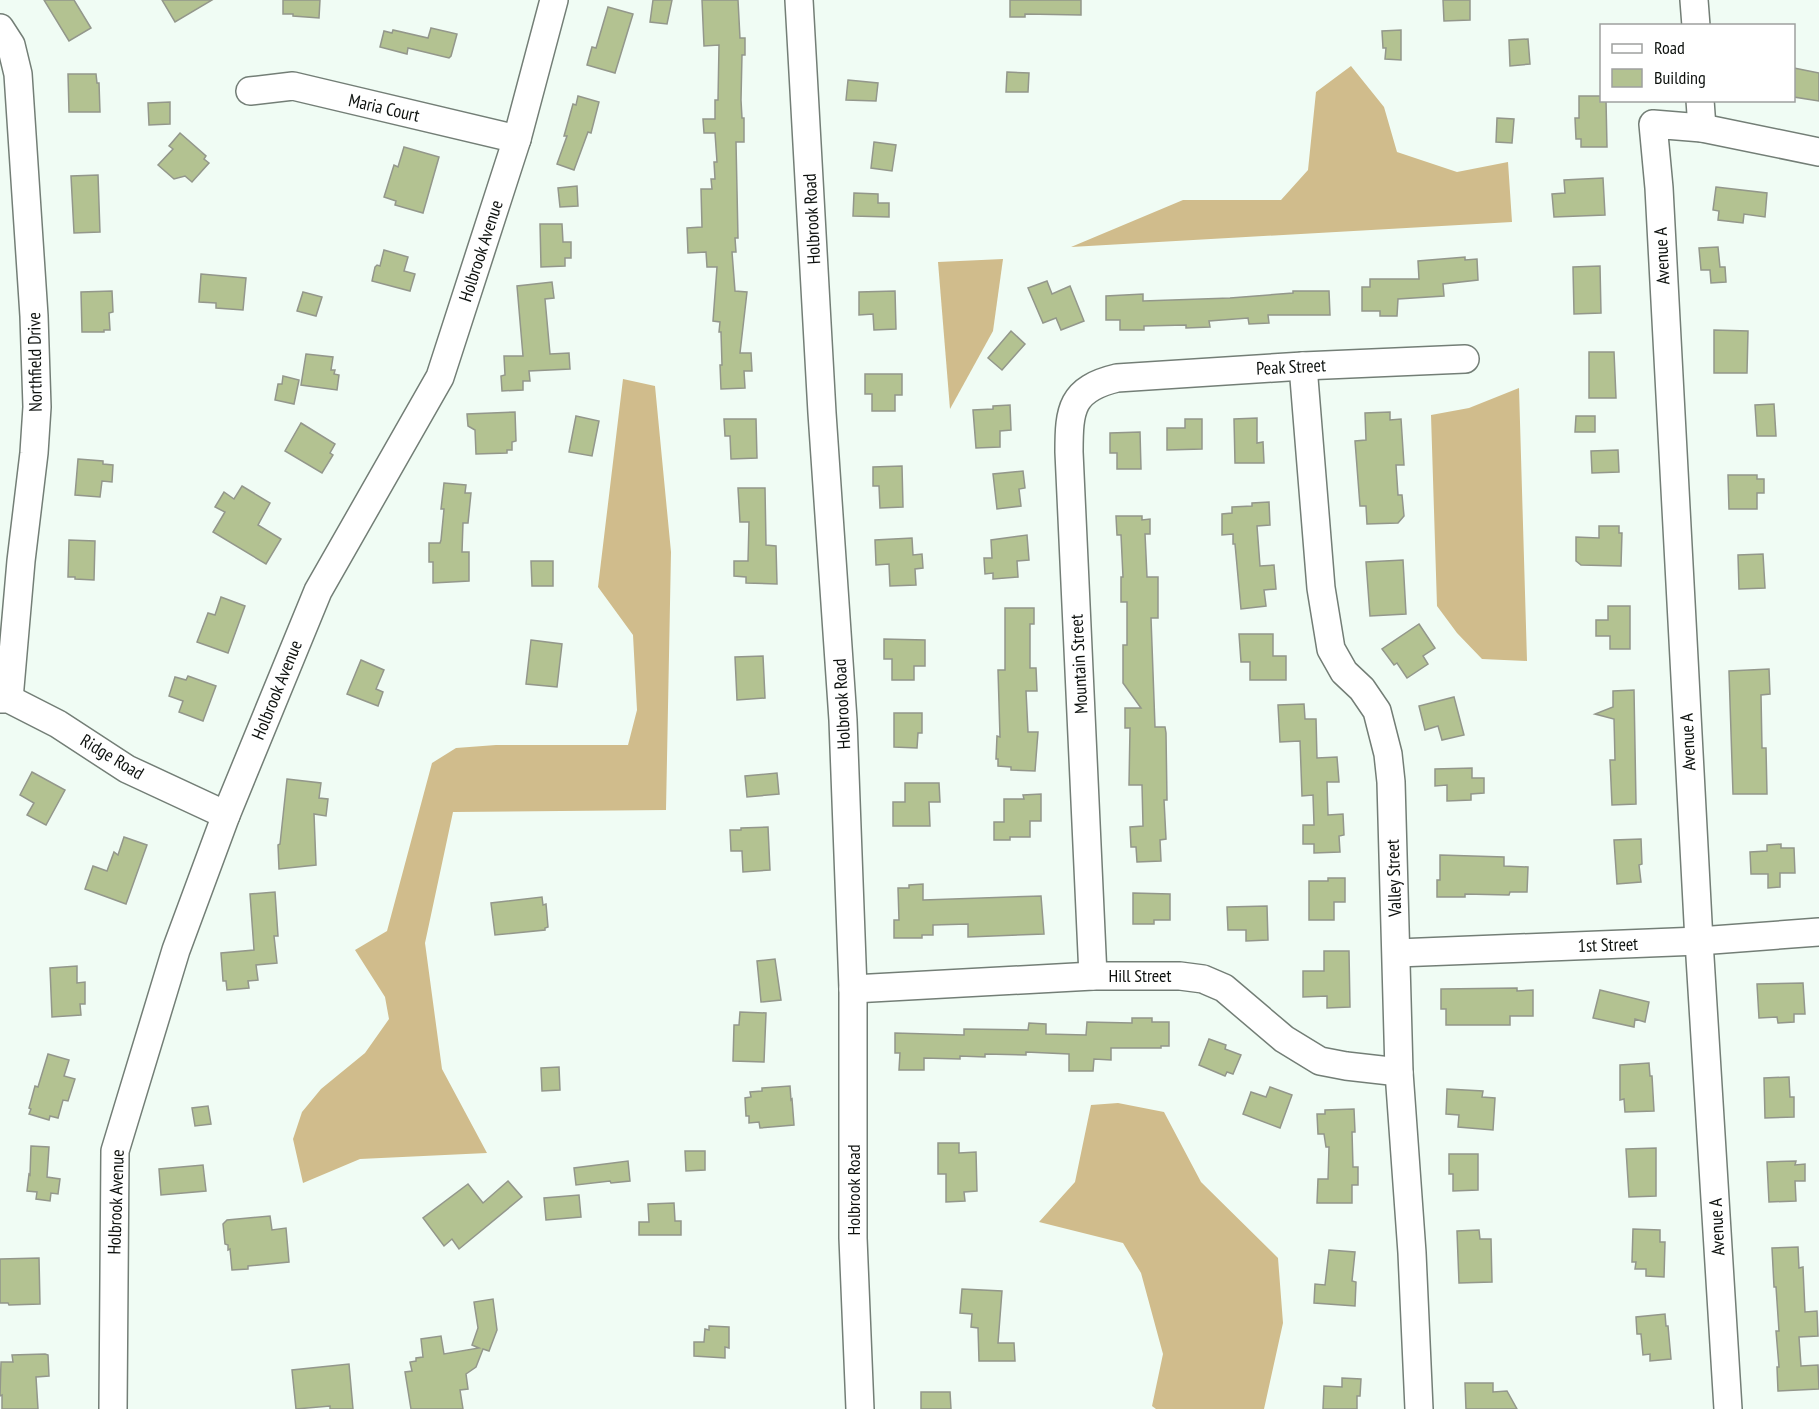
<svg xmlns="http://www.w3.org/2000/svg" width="1819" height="1409" font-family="'PT Sans Narrow',sans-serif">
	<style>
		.forest { fill: #d0bc8c }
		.building { fill: #b3c291; stroke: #93978b; stroke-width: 1.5 }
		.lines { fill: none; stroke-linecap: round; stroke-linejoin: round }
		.minor-casing { stroke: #737e76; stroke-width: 30 }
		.minor { stroke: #fff; stroke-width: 27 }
		.labels { text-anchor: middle; stroke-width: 6; stroke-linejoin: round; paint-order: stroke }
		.street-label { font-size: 18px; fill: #0d110e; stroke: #fff }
	</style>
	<rect width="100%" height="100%" fill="#f0fcf4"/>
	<!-- forest -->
	<g class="forest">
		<polygon points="1351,66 1384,107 1397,152 1457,172 1508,162 1512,222 1071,247 1183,200 1281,200 1308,170 1316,92"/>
		<polygon points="1003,259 993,331 950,409 938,262"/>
		<polygon points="623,379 655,386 671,552 666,810 453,812 425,943 442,1069 487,1153 360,1159 303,1183 293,1139 302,1112 321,1089 365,1053 389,1019 385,997 355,950 387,931 432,763 456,748 496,745 628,745 637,710 633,635 598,587"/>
		<polygon points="1519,388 1527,661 1482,659 1457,633 1437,606 1431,415 1469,408"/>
		<polygon points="1118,1103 1164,1112 1201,1182 1278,1258 1283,1323 1264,1409 1156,1409 1152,1406 1163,1354 1141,1273 1123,1243 1039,1222 1075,1182 1091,1105"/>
	</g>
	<!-- building -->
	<g class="building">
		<polygon points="44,0 74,0 91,28 69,41"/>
		<polygon points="162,0 212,0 175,22"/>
		<polygon points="283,0 320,0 319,18 293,16 293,14 283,14"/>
		<polygon points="653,0 672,0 667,24 650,22"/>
		<polygon points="702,0 738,0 740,38 745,38 745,55 742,55 741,100 742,118 744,118 744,142 736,142 738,238 735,238 736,252 732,252 735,291 747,292 740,353 751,353 752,371 744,371 745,388 721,389 720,365 722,365 721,332 719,332 720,322 713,321 717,267 707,267 706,252 688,253 687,228 702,227 701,189 712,189 711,179 715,179 714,162 717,162 715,133 704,133 703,119 715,119 715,100 718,100 719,45 704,46"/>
		<polygon points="1010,0 1081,0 1081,15 1025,14 1025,17 1010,17"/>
		<polygon points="1443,0 1470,0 1470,20 1444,21"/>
		<polygon points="608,7 633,14 615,73 587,65 592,47 596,48"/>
		<polygon points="431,28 457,34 451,56 449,58 408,48 407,54 380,47 384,31 392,33 393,30 428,38"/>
		<polygon points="1401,30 1401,60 1385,59 1386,48 1383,48 1382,31"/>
		<polygon points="1528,39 1530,64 1510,66 1509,40"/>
		<polygon points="1794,68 1819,73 1819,101 1794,97"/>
		<polygon points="1007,72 1029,73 1028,92 1006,92"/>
		<polygon points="68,74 96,74 97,83 99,83 100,112 69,112"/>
		<polygon points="848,80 878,83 876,101 846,100"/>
		<polygon points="578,96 599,102 591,133 588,132 574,170 557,164 567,136 564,136 573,104 576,105"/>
		<polygon points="1579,96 1602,96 1602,100 1606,100 1607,147 1581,147 1581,139 1576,139 1575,118 1579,118"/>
		<polygon points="170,102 170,124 149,125 148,103"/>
		<polygon points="1497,118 1514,119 1512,143 1496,142"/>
		<polygon points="180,133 206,156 204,159 209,163 192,182 185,176 174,179 158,165 173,149 169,146"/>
		<polygon points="874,142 896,145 892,171 871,168"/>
		<polygon points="404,147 439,157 423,213 395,205 396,201 384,197 394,165 398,167"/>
		<polygon points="98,175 100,232 74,233 71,176"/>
		<polygon points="1603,178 1605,215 1554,217 1552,194 1565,193 1564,180"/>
		<polygon points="577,186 578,206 560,207 558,188"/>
		<polygon points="1716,187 1767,193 1765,217 1744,214 1743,223 1718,220 1719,211 1713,210"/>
		<polygon points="854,193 878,194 878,203 889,203 889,217 853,216"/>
		<polygon points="540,224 562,224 563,242 571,242 571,258 565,258 565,266 541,267"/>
		<polygon points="1718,247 1720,267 1725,267 1726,282 1711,283 1710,270 1701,270 1699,248"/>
		<polygon points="384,250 408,257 404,271 415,274 410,291 372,281 375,267 377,265 380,266"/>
		<polygon points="1465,257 1465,260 1477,259 1478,280 1443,284 1444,296 1398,299 1397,316 1380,316 1380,311 1362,311 1362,287 1370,287 1370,279 1419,279 1418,261"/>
		<polygon points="1600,266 1601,313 1574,314 1573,267"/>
		<polygon points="201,274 246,278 243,310 216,308 216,303 199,302"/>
		<polygon points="1047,281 1052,294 1070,286 1084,321 1061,330 1056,318 1043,323 1028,288"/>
		<polygon points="552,282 554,298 545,299 550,354 569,353 570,369 529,371 530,381 523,381 523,390 502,391 501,376 505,375 504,356 523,356 517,286"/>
		<polygon points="112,291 113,312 109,313 110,330 104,330 104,332 82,332 81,292"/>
		<polygon points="895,291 896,329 874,330 873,314 859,315 859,292"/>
		<polygon points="1293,291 1329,291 1330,315 1268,315 1269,323 1249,324 1248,318 1209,321 1210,327 1186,328 1186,325 1144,326 1144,330 1120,330 1120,320 1106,320 1106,296 1143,294 1143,301 1230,298 1293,293"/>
		<polygon points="303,292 322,297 316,316 297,311"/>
		<polygon points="1714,330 1748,331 1747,373 1714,373"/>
		<polygon points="1011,331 1025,344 1002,370 988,358"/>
		<polygon points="1589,352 1614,352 1616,398 1589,398"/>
		<polygon points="306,354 333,357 331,370 335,370 334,374 339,375 337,390 301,385"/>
		<polygon points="865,374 902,374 902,395 895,395 895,411 872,411 872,394 865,394"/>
		<polygon points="283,376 299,380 294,404 275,400 278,384 282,384"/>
		<polygon points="1774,404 1776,436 1757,436 1755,405"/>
		<polygon points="1010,405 1011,430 1000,431 1000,447 976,448 973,410 993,409 993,406"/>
		<polygon points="515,412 516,441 512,442 512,450 507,450 507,453 476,454 475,430 468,426 467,414"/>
		<polygon points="1390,412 1390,420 1401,419 1404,465 1396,465 1398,495 1402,495 1404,516 1398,523 1367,524 1366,506 1360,506 1355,441 1366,440 1365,413"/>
		<polygon points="576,416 599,421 592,456 569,452"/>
		<polygon points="1576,416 1595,416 1595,432 1575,432"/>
		<polygon points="1257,418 1257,443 1263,442 1264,463 1235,463 1234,419"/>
		<polygon points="724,419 756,419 757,458 731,459 730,436 725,436"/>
		<polygon points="1185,419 1202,419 1202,449 1167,450 1167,428 1185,428"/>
		<polygon points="301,423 335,444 330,453 333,455 322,473 285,451"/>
		<polygon points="1140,432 1141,469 1117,469 1117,453 1110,453 1110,433"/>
		<polygon points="1618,450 1619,472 1592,473 1591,451"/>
		<polygon points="78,459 103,461 103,464 113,465 112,482 102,481 100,497 75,495"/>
		<polygon points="902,466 903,507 880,508 879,486 873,486 873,467"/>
		<polygon points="1023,471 1025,488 1019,489 1021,506 997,509 993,474"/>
		<polygon points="1728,475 1757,475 1757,479 1764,479 1764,493 1757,493 1757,509 1729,509"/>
		<polygon points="444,483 466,485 465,493 471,493 468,523 463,523 462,552 469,552 469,581 433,583 433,562 429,562 429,543 440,543 441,540 444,509 441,509"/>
		<polygon points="242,486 270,503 258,525 281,539 266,564 213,532 225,512 215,507 224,492 234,499"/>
		<polygon points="738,488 765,488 766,545 776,546 777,584 746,583 746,577 734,576 734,561 748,561 749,522 740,522"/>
		<polygon points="1269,502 1270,525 1257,526 1260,566 1274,565 1276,589 1264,590 1266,606 1241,609 1235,544 1233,544 1233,534 1222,535 1222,514 1232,513 1232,507 1252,506 1252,503"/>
		<polygon points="1116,516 1142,516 1142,520 1150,519 1150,534 1145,534 1147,577 1158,577 1158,618 1151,618 1155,727 1165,727 1166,733 1167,800 1164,800 1166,839 1160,840 1161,861 1137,862 1136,847 1131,847 1130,827 1143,826 1142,785 1129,785 1130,728 1125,728 1125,708 1141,708 1123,683 1123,645 1127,645 1127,602 1121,602 1121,577 1123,577 1121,535 1117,535"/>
		<polygon points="1599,526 1619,526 1619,533 1622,533 1621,566 1581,565 1576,561 1576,537 1599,538"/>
		<polygon points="1027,535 1029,560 1017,561 1018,577 993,579 993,573 985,574 984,558 992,558 991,540"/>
		<polygon points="912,538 913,555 922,554 923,568 915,569 916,585 890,586 889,564 876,565 875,540"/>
		<polygon points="69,540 95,541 94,580 75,579 75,577 68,577"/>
		<polygon points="1763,554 1765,588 1739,589 1738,555"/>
		<polygon points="1403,560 1406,614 1370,616 1366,562"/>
		<polygon points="531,561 553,561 553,586 532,586"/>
		<polygon points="221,597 245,606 228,653 197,642 208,613 215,615"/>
		<polygon points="1608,606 1630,606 1630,649 1610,649 1610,636 1596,636 1596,620 1608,620"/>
		<polygon points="1005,608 1034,608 1034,624 1030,624 1030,668 1036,668 1037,691 1026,691 1028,732 1038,732 1035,771 1011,770 1011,767 998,766 998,759 996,759 997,736 1000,737 998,670 1005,670"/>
		<polygon points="1419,624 1435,648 1423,656 1428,664 1407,678 1397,663 1394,665 1382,649"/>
		<polygon points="1239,634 1273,634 1273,656 1286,656 1286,680 1250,680 1250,662 1241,662"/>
		<polygon points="884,639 925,640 925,666 914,666 914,680 892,680 892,659 884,659"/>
		<polygon points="531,640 562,644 557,687 526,684"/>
		<polygon points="763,656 765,698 737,700 735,657"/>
		<polygon points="361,660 384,670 376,689 383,692 378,706 347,694"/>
		<polygon points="1769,669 1770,694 1761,695 1762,748 1766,748 1767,794 1733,794 1729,671"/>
		<polygon points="188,676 216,686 203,721 179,712 183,701 169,696 175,677 186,680"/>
		<polygon points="1634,690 1636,804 1612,805 1610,760 1615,760 1614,719 1595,714 1613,707 1613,691"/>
		<polygon points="1454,697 1464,735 1442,740 1438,726 1425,730 1419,706"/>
		<polygon points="1304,704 1305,719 1316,719 1317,758 1337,757 1339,782 1327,782 1328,815 1343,814 1344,835 1339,836 1340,852 1314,853 1314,844 1303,844 1303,825 1314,825 1313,795 1302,796 1300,741 1280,742 1278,705"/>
		<polygon points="894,713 922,713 922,733 918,733 917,748 894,747"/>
		<polygon points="1472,768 1472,778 1484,778 1484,793 1471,794 1471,800 1447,801 1447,785 1435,786 1435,769"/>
		<polygon points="32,772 65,790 46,825 27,815 34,803 20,795"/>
		<polygon points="777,773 779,794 747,797 745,776"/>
		<polygon points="287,779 321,783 319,798 328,799 326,816 314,814 316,865 279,869 278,845 280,844"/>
		<polygon points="905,783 939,783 940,802 929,802 930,826 893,826 893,802 905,802"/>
		<polygon points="1041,794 1041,821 1030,821 1030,837 1010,837 1010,840 994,840 994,822 1004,822 1004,799 1024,799 1023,795"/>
		<polygon points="768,827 770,870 743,872 742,851 731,851 730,830 741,830 741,828"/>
		<polygon points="124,837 147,845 126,904 85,889 93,866 107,871 114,852 118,855"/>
		<polygon points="1641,839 1642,864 1639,865 1641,882 1617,884 1614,840"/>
		<polygon points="1781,844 1781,848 1794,848 1795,873 1780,873 1780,887 1768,888 1768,874 1751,874 1750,852 1767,851 1767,845"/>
		<polygon points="1440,855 1504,857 1504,866 1528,867 1527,892 1510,892 1509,895 1465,894 1465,897 1437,897 1437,880 1440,880"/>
		<polygon points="1328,878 1345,878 1345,902 1334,902 1334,920 1309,920 1309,881 1328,881"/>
		<polygon points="923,884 923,900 1041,896 1044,934 968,937 968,924 933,925 933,935 922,935 922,938 894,938 894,920 899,920 898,888 909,888 909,885"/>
		<polygon points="275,892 278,936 274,936 277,963 256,965 258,980 248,981 249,988 227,990 226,981 223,981 221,953 254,950 250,894"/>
		<polygon points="1133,893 1170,894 1170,920 1154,920 1154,924 1133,924"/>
		<polygon points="542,897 543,905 546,904 548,927 545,928 545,930 495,935 491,903"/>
		<polygon points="1267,906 1268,940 1246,941 1246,930 1228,930 1227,907"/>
		<polygon points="1324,951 1349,951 1350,1007 1327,1008 1327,996 1303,997 1303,971 1324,971"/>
		<polygon points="775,959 781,1000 761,1002 757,961"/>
		<polygon points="77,966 77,983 85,982 85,1004 80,1004 81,1015 52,1017 50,968"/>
		<polygon points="1803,983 1805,1014 1794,1014 1794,1022 1778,1023 1777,1017 1759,1018 1757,984"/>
		<polygon points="1517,988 1517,991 1533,990 1533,1016 1510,1016 1510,1025 1446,1025 1446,1009 1441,1009 1441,989"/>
		<polygon points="1600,990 1649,1002 1645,1022 1635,1019 1634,1027 1593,1018"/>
		<polygon points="740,1012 766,1013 764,1062 733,1061 734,1025 739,1025"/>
		<polygon points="1132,1018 1152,1018 1152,1022 1169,1022 1169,1046 1161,1046 1161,1048 1111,1048 1111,1060 1094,1059 1093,1071 1069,1071 1069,1054 1026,1052 1026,1055 985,1054 985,1057 960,1056 960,1059 924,1058 924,1070 899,1070 900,1053 895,1053 895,1033 964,1035 964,1029 1028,1030 1029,1023 1046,1024 1046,1034 1086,1035 1087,1022 1132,1023"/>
		<polygon points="1209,1039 1226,1045 1225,1049 1241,1055 1233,1074 1227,1072 1225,1076 1199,1065"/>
		<polygon points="48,1054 69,1060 64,1076 75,1079 68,1101 63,1100 58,1118 50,1116 49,1120 29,1114 31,1109 29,1108 35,1086 38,1087"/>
		<polygon points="1649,1063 1650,1076 1652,1076 1654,1111 1625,1112 1624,1099 1620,1100 1620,1065"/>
		<polygon points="559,1067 560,1090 542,1091 541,1068"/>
		<polygon points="1789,1077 1790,1097 1794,1097 1794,1117 1765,1118 1764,1078"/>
		<polygon points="790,1086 791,1100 792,1099 794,1125 760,1128 759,1122 749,1123 749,1116 746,1116 745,1098 751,1097 750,1092 762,1091 762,1088"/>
		<polygon points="1270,1087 1292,1095 1280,1128 1243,1114 1251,1092 1266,1097"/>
		<polygon points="1447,1089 1483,1091 1482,1097 1495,1098 1493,1130 1458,1127 1459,1115 1446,1114"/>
		<polygon points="208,1106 211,1124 195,1126 192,1108"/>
		<polygon points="1354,1109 1355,1132 1352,1132 1353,1167 1358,1167 1358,1185 1352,1185 1352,1203 1317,1203 1318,1179 1328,1179 1329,1147 1326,1147 1324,1134 1318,1134 1317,1114 1325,1114 1325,1110"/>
		<polygon points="938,1143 959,1143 959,1153 976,1152 977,1191 964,1192 965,1201 946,1202 946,1174 938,1174"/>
		<polygon points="31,1146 49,1147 47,1177 60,1179 58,1194 51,1193 50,1201 36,1199 37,1192 27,1191 29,1174 30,1175"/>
		<polygon points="1656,1148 1656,1196 1629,1197 1626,1149"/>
		<polygon points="685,1151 705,1151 705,1170 686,1171"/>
		<polygon points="1449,1154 1478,1154 1478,1190 1453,1191 1453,1174 1449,1174"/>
		<polygon points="628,1161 630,1181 611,1183 610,1181 576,1185 574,1168"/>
		<polygon points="1796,1161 1795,1165 1805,1164 1805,1181 1795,1181 1796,1201 1769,1202 1767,1162"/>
		<polygon points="203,1165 206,1191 161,1195 159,1169"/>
		<polygon points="508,1181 522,1197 459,1249 452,1239 444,1246 423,1218 468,1184 483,1203"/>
		<polygon points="579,1195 581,1217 546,1220 544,1198"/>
		<polygon points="674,1203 675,1221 681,1221 681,1235 639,1235 639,1222 649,1222 648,1204"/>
		<polygon points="270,1216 272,1230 286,1228 289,1262 248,1266 248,1269 232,1270 230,1249 228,1250 228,1245 225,1244 223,1224 227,1220"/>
		<polygon points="1633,1229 1660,1230 1660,1242 1665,1242 1664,1277 1646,1276 1646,1269 1635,1269 1636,1262 1632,1262"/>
		<polygon points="1479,1230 1480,1239 1491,1239 1492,1282 1459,1283 1457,1231"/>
		<polygon points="1798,1247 1799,1268 1803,1267 1805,1312 1817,1311 1818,1336 1799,1337 1801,1366 1818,1365 1819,1389 1778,1391 1777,1367 1779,1367 1776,1331 1779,1331 1776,1287 1774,1287 1772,1248"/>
		<polygon points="1329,1250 1355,1252 1352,1281 1356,1282 1355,1306 1314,1303 1315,1284 1325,1285"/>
		<polygon points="39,1258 40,1304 9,1305 8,1303 0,1303 0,1259"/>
		<polygon points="962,1289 1002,1291 998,1343 1014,1343 1015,1361 979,1361 978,1328 971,1327 972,1314 960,1313"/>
		<polygon points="493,1299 497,1330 489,1351 483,1349 476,1367 466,1374 468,1389 460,1390 463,1409 411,1409 405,1372 412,1371 410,1362 416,1361 416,1358 423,1357 421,1339 441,1336 444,1354 479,1348 472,1345 478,1328 474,1302"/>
		<polygon points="1665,1314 1666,1326 1668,1326 1671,1359 1650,1361 1650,1354 1643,1355 1641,1334 1637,1334 1636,1317"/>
		<polygon points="709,1326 729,1327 729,1348 725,1347 725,1358 694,1356 694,1342 704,1342 705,1329 709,1330"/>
		<polygon points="45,1354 48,1355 49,1376 36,1377 38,1409 2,1409 2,1395 0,1396 1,1362 13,1362 12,1355"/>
		<polygon points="349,1364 353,1409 330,1409 330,1406 296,1409 292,1370"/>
		<polygon points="1342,1378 1361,1379 1360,1396 1357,1396 1357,1409 1323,1409 1324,1386 1342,1387"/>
		<polygon points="1465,1383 1493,1383 1493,1392 1507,1391 1517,1409 1466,1409"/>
		<polygon points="921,1392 950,1392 951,1409 921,1409"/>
	</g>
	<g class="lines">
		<!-- minor casing -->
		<g class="minor-casing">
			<g id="minor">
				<polyline points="799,0 822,413 843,720 853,989 853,1238 860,1409"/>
				<polyline points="1694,0 1696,26"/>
				<polyline points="0,28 11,45 18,74 34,316 37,407 34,453 21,561 9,699"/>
				<polyline points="250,91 293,86 517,139"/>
				<polyline points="1700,100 1702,128"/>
				<polyline points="1303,366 1321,588 1331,649 1344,672 1362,689 1377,711 1388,754 1391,782 1399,1072 1412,1253 1419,1409"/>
				<polyline points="0,699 9,699 58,724 127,769 226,815"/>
				<polyline points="1397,953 1699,941 1819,932"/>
				<path d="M1093,976L1069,452C1069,409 1071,389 1117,378L1303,366L1465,359"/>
				<polyline points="853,989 1093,976 1180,976 1203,979 1224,988 1284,1039 1320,1061 1346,1066 1399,1072"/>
				<polyline points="113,1409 115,1151 176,950 226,815 318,591 440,377 517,139 554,0"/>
				<polyline points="1728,1409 1699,941 1659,188 1653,124 1702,128 1819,152"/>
			</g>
		</g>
		<!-- minor -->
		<use href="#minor" class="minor"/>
	</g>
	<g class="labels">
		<!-- street labels -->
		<g class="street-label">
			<text transform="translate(384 108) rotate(13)" y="6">Maria Court</text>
			<text transform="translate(812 219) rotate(-93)" y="6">Holbrook Road</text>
			<text transform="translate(481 251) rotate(-72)" y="6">Holbrook Avenue</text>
			<text transform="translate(1662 256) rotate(-93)" y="6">Avenue A</text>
			<text transform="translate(35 362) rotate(-91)" y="6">Northfield Drive</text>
			<text transform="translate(1291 367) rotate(-3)" y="6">Peak Street</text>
			<text transform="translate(1079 664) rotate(-93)" y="6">Mountain Street</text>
			<text transform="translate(277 690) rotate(-68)" y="6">Holbrook Avenue</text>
			<text transform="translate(842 704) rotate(-93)" y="6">Holbrook Road</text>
			<text transform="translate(1688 742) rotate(-93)" y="6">Avenue A</text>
			<text transform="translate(112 757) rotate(31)" y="6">Ridge Road</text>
			<text transform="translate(1394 878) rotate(-92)" y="6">Valley Street</text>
			<text transform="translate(1608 945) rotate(-2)" y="6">1st Street</text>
			<text x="1140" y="982">Hill Street</text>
			<text transform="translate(854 1190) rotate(-90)" y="6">Holbrook Road</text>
			<text transform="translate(116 1202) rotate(-88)" y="6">Holbrook Avenue</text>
			<text transform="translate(1717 1227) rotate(-93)" y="6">Avenue A</text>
		</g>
	</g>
	<!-- legend -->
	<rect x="1600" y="24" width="195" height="78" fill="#ffffff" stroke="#9ea09f" stroke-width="1.5"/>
	<rect x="1612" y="44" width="30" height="9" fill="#ffffff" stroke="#9ea09f" stroke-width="1.5"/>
	<text x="1654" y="54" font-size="18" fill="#0d110e">Road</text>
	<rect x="1612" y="69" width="30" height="18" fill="#b3c291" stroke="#9ea09f" stroke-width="1.5"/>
	<text x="1654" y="84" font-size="18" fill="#0d110e">Building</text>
</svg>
